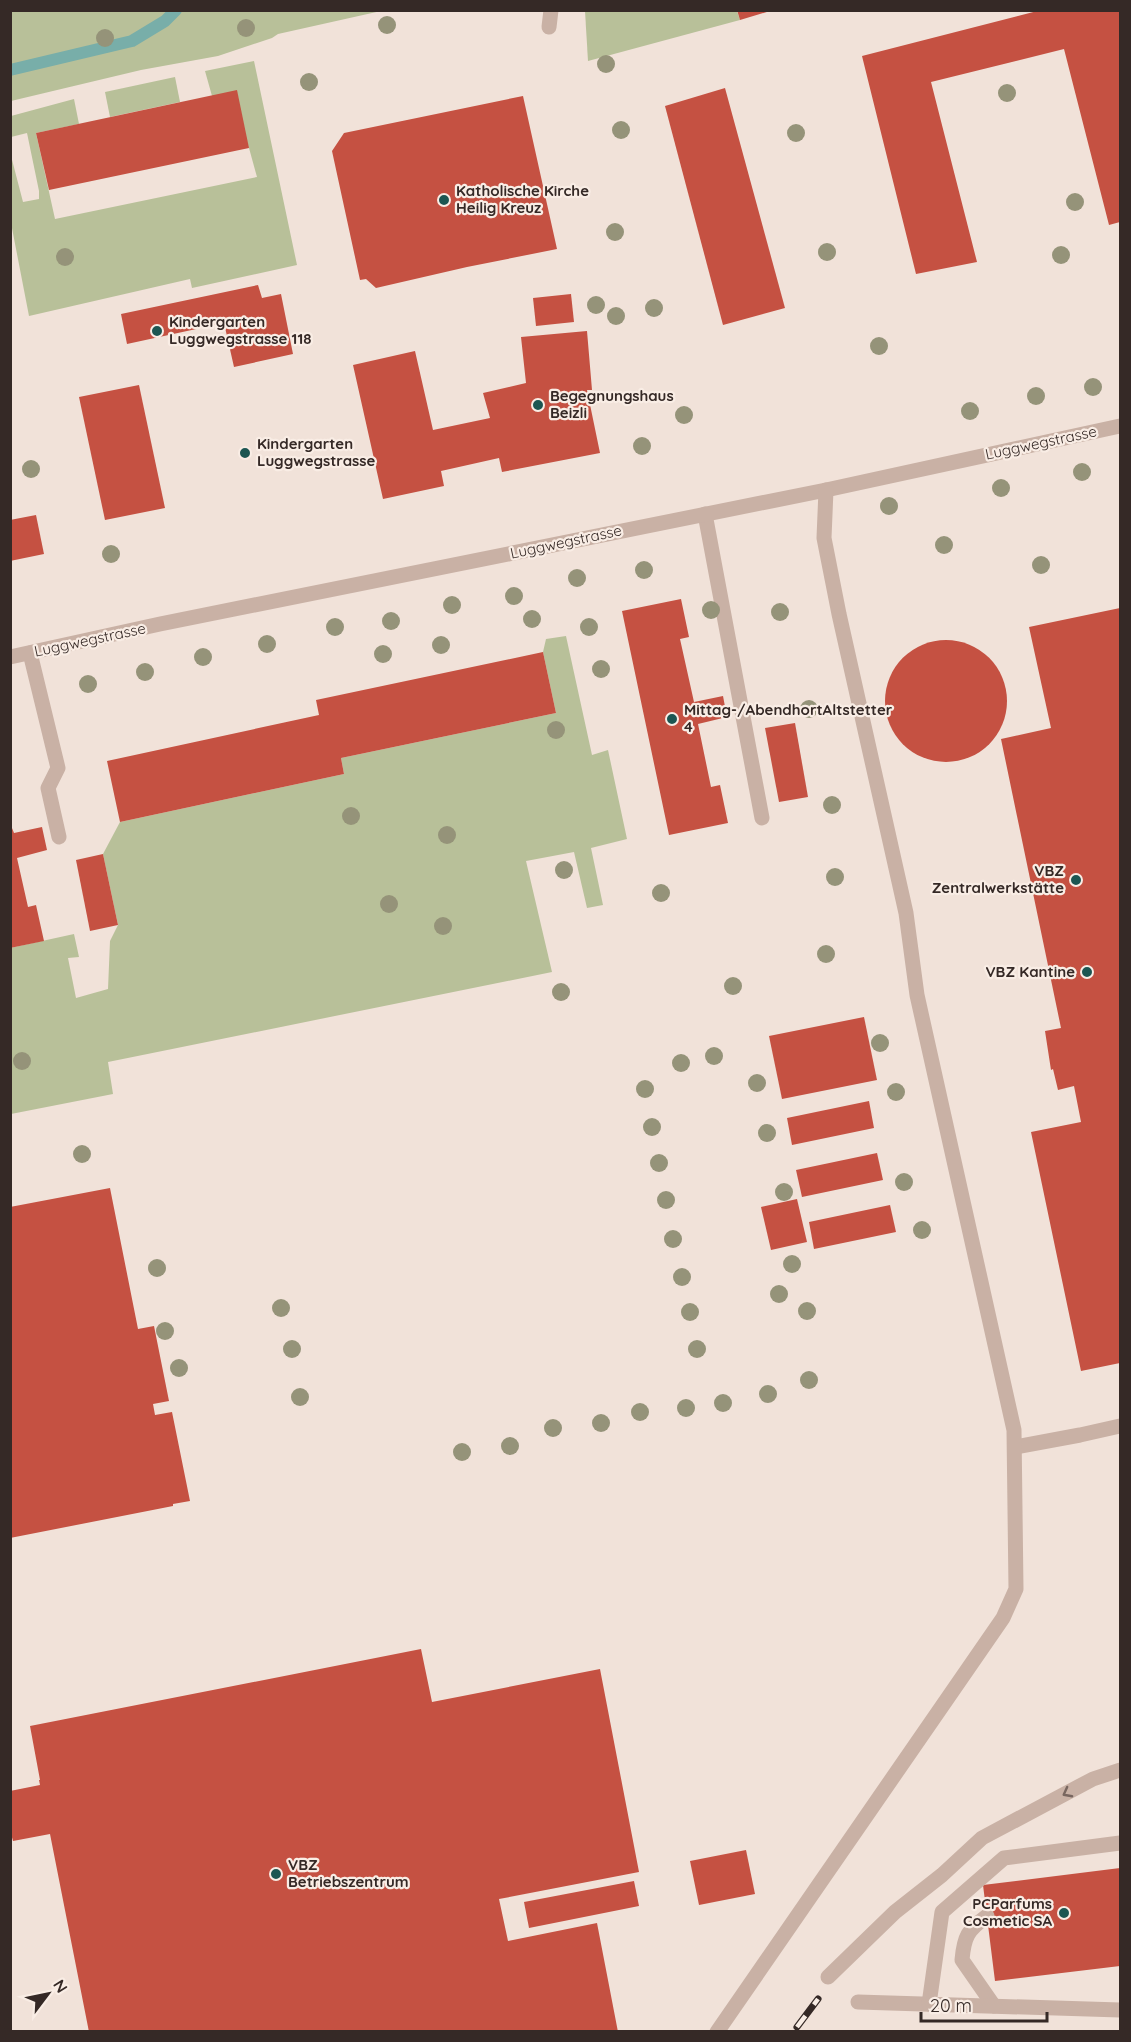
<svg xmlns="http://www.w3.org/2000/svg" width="1131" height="2042" font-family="Quicksand,sans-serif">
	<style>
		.green { fill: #b8c099 }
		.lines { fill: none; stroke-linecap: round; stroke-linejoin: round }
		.stream { stroke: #78aea9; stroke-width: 12 }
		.building { fill: #c55142 }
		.minor { stroke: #c9b1a5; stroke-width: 15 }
		.rail-casing { stroke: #352926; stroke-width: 7 }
		.rail { stroke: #f9ede5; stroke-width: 4.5; stroke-dasharray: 14; stroke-linecap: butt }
		.tree { fill: #959379 }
		.oneway { stroke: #78665f }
		.poi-dot { fill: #1c5652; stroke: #f9ede5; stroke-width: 2 }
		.labels { text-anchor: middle; stroke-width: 4.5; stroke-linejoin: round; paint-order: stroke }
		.poi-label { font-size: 15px; font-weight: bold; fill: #352926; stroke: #f9ede5; text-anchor: start }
		.street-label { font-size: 15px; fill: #352926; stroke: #f9ede5 }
	</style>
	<rect width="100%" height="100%" fill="#f1e2d9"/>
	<!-- green -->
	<g class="green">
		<polygon points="10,11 381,10 381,11 278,34 272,38 218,56 141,70 11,101"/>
		<polygon points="585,11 737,11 740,20 588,61"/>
		<polygon points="254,61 297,265 192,288 190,279 29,316 11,223 10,152 23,202 39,199 39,191 27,133 11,137 11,116 74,99 79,124 36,133 55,219 257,177 249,148 212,96 205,71"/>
		<polygon points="175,77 180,102 110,117 105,92"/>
		<polygon points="566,636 592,755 608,750 627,839 591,848 603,905 587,908 574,852 526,861 552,972 108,1062 113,1094 11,1114 10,948 74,934 79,957 68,958 76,998 108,989 110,941 118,925 103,854 120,822 344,774 341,758 556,713 543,652 546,639"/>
	</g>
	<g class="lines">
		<!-- stream -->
		<polyline class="stream" points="10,70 132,41 165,21 176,10"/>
	</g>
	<!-- building -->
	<g class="building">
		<polygon points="737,10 770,10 770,11 740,20"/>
		<polygon points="1041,10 1120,10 1120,222 1109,225 1064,49 931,82 977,262 916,274 862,56"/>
		<polygon points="725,88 785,308 723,325 665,106"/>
		<polygon points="237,90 249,148 49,190 36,133"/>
		<polygon points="523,96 557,249 467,267 376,288 366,279 360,280 332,151 344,133"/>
		<polygon points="258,285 262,298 281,294 293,354 234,367 224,323 127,344 121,314"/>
		<polygon points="571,294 574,322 536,326 533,298"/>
		<polygon points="587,331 592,390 587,390 600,453 502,472 499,458 441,471 444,486 383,499 353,365 415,351 433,430 490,418 483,393 526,383 521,337"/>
		<polygon points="139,385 165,508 105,520 79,397"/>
		<polygon points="36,515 44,554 10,561 10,520"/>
		<polygon points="681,599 689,637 680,639 694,702 723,696 727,717 698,724 711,787 720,785 728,823 669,835 622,611"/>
		<polygon points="1120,608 1120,1363 1081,1371 1031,1132 1081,1122 1074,1086 1058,1090 1053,1069 1051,1070 1045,1031 1061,1028 1001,739 1051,728 1029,627"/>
		<circle cx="946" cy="701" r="61"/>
		<polygon points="543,652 556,713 341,758 344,774 120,822 107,761 319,715 316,700"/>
		<polygon points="795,723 808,797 779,802 765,728"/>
		<polygon points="10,823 14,833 42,827 47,850 17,858 28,907 36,905 44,941 10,948"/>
		<polygon points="103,854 118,925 90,931 76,860"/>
		<polygon points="864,1017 877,1080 782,1099 769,1036"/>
		<polygon points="869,1101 874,1128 792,1145 787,1118"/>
		<polygon points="877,1153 883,1180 802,1197 796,1170"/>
		<polygon points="110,1188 138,1329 154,1326 169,1401 153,1404 155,1415 172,1412 190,1501 173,1504 173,1506 10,1538 10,1207"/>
		<polygon points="797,1199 807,1242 771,1250 761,1207"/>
		<polygon points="890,1205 896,1232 814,1249 809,1222"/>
		<polygon points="421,1649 432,1702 600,1669 639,1872 499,1899 508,1941 597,1923 618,2032 89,2032 50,1834 13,1841 10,1830 10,1791 40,1785 39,1780 40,1780 30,1726"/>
		<polygon points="746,1850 755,1894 699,1905 690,1861"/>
		<polygon points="1120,1868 1120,1966 995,1981 983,1885"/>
		<polygon points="634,1881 639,1906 529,1928 524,1902"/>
	</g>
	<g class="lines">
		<!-- minor -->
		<g class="minor">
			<polyline points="549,27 551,10"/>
			<polyline points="705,514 762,818"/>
			<polyline points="30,653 58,768 48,788 59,837"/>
			<polyline points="10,657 160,624 826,490 1120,426"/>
			<polyline points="1015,1447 1080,1435 1120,1426"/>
			<path d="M987,1916C968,1930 964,1936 962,1960L994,2006"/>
			<polyline points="828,1977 895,1912 942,1875 982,1838 1093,1779 1120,1770"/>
			<polyline points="858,2002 1120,2010"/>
			<polyline points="929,2004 942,1912 1004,1858 1120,1843"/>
			<polyline points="717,2032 1003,1618 1016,1589 1014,1430 917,995 906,913 839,614 824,538 826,490"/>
		</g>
		<!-- rail casing -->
		<g class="rail-casing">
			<polyline id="rail" points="797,2027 818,1999"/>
		</g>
		<!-- rail -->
		<use href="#rail" class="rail"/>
	</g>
	<!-- trees -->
	<g class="tree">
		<circle cx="387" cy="25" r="9"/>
		<circle cx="246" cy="28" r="9"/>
		<circle cx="105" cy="38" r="9"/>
		<circle cx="606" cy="64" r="9"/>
		<circle cx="309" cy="82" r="9"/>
		<circle cx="1007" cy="93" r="9"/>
		<circle cx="621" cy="130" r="9"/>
		<circle cx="796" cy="133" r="9"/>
		<circle cx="1075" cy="202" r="9"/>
		<circle cx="615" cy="232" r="9"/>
		<circle cx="827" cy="252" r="9"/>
		<circle cx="1061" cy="255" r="9"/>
		<circle cx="65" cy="257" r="9"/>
		<circle cx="596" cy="305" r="9"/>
		<circle cx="654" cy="308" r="9"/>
		<circle cx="616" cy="316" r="9"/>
		<circle cx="879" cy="346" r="9"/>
		<circle cx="1093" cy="387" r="9"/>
		<circle cx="1036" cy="396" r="9"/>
		<circle cx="970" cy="411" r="9"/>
		<circle cx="684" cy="415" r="9"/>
		<circle cx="642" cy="446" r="9"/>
		<circle cx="31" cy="469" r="9"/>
		<circle cx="1082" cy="472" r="9"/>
		<circle cx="1001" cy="488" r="9"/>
		<circle cx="889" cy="506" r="9"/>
		<circle cx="944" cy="545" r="9"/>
		<circle cx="111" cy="554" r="9"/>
		<circle cx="1041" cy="565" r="9"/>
		<circle cx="644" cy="570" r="9"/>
		<circle cx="577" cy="578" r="9"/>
		<circle cx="514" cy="596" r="9"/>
		<circle cx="452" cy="605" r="9"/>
		<circle cx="711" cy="610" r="9"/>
		<circle cx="780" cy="612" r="9"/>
		<circle cx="532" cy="619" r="9"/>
		<circle cx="391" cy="621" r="9"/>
		<circle cx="335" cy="627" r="9"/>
		<circle cx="589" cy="627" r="9"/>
		<circle cx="267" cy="644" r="9"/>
		<circle cx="441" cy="645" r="9"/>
		<circle cx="383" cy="654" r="9"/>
		<circle cx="203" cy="657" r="9"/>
		<circle cx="601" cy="669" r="9"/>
		<circle cx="145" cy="672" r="9"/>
		<circle cx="88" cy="684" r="9"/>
		<circle cx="809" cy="709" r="9"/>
		<circle cx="556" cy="730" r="9"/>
		<circle cx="832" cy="805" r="9"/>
		<circle cx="351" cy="816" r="9"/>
		<circle cx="447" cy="835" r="9"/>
		<circle cx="564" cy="870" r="9"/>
		<circle cx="835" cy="877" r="9"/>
		<circle cx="661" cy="893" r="9"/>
		<circle cx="389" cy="904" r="9"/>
		<circle cx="443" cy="926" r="9"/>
		<circle cx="826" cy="954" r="9"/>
		<circle cx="733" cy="986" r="9"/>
		<circle cx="561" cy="992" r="9"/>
		<circle cx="880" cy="1043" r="9"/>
		<circle cx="714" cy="1056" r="9"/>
		<circle cx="22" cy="1061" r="9"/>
		<circle cx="681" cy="1063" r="9"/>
		<circle cx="757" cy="1083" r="9"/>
		<circle cx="645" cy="1089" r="9"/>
		<circle cx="896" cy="1092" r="9"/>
		<circle cx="652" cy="1127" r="9"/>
		<circle cx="767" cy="1133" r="9"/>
		<circle cx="82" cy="1154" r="9"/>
		<circle cx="659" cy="1163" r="9"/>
		<circle cx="904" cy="1182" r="9"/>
		<circle cx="784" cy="1192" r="9"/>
		<circle cx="666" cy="1200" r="9"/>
		<circle cx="922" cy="1230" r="9"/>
		<circle cx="673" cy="1239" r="9"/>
		<circle cx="792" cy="1264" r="9"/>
		<circle cx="157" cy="1268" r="9"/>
		<circle cx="682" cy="1277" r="9"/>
		<circle cx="779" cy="1294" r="9"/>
		<circle cx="281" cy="1308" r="9"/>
		<circle cx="807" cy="1311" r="9"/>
		<circle cx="690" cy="1312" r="9"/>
		<circle cx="165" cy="1331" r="9"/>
		<circle cx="292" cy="1349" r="9"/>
		<circle cx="697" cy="1349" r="9"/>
		<circle cx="179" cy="1368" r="9"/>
		<circle cx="809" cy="1380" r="9"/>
		<circle cx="768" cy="1394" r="9"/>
		<circle cx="300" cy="1397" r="9"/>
		<circle cx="723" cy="1403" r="9"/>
		<circle cx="686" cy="1408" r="9"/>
		<circle cx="640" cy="1412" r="9"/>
		<circle cx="601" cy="1423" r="9"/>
		<circle cx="553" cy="1428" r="9"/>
		<circle cx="510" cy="1446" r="9"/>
		<circle cx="462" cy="1452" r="9"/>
	</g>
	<!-- one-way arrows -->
	<defs><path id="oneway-chevron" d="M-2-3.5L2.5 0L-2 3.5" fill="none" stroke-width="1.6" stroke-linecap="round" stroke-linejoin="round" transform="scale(1.5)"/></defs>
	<use class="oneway" href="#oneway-chevron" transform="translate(1067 1793) rotate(152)"/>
	<!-- markers -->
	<g class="poi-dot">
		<circle cx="444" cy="200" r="6"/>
		<circle cx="157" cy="331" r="6"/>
		<circle cx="538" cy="405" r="6"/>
		<circle cx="245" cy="453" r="6"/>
		<circle cx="672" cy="719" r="6"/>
		<circle cx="1076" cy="880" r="6"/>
		<circle cx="1087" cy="972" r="6"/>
		<circle cx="276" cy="1874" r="6"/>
		<circle cx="1064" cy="1913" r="6"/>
	</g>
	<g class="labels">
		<!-- poi labels -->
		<g class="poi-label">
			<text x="456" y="196">Katholische Kirche<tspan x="456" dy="17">Heilig Kreuz</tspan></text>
			<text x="169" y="327">Kindergarten<tspan x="169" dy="17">Luggwegstrasse 118</tspan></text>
			<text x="550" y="401">Begegnungshaus<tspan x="550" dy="17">Beizli</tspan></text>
			<text x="257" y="449">Kindergarten<tspan x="257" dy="17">Luggwegstrasse</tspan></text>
			<text x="684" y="715">Mittag-/AbendhortAltstetter<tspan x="684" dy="17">4</tspan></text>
			<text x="1064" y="876" text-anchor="end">VBZ<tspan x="1064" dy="17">Zentralwerkstätte</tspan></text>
			<text x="1075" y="977" text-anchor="end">VBZ Kantine</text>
			<text x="288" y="1870">VBZ<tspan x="288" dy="17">Betriebszentrum</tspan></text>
			<text x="1052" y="1909" text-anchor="end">PCParfums<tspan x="1052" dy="17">Cosmetic SA</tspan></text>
		</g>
		<!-- street labels -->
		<g class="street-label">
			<text transform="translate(1041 443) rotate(-12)" y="5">Luggwegstrasse</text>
			<text transform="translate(566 542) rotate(-12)" y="5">Luggwegstrasse</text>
			<text transform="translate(90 640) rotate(-12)" y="5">Luggwegstrasse</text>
		</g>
	</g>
	<!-- border -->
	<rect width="1131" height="2042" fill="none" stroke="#352926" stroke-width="24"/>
	<!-- north arrow -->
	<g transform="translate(48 1994) rotate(58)" stroke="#f9ede5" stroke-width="4.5" paint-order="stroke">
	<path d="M0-4.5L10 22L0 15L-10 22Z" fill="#352926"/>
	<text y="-9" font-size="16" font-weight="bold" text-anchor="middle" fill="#352926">N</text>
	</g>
	<!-- scale -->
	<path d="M921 2012v9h126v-9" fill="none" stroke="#352926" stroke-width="3"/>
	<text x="930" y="2012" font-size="18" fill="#352926" stroke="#f9ede5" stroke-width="4.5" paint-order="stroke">20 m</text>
</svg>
